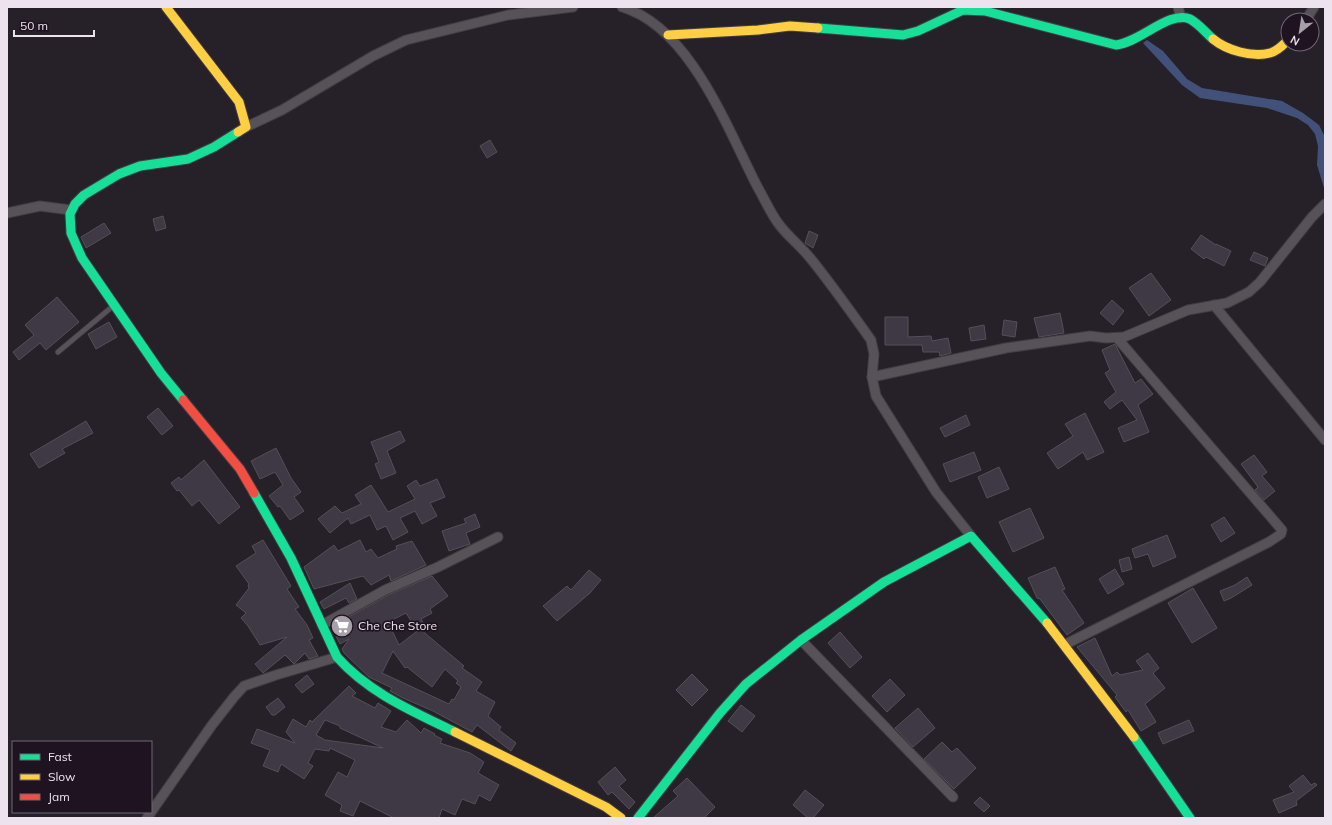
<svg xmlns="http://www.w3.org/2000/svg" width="1332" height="825" font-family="Mulish,sans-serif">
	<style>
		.water { fill: #425179 }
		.building { fill: #3e3945; stroke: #535057; fill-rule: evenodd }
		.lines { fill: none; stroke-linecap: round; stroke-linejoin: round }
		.lane-casing { stroke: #433d44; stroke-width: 6 }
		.street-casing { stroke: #433d44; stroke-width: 11 }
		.fast-casing { stroke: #433d44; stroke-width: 11 }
		.slow-casing { stroke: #433d44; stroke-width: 11 }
		.jam-casing { stroke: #433d44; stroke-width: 11 }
		.lane { stroke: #575258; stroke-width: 4.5 }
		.street { stroke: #575258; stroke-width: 9 }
		.fast { stroke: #16e098; stroke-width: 9 }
		.slow { stroke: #ffcf43; stroke-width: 9 }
		.jam { stroke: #f24e42; stroke-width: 9 }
		.labels { text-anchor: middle; stroke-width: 3.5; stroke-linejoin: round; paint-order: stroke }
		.poi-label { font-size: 12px; fill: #ece3ee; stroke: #1f1321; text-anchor: start }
	</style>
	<rect width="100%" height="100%" fill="#262028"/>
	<!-- water -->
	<polygon class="water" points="1147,40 1163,51 1187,79 1202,88 1282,101 1303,113 1319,125 1325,137 1325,191 1317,165 1318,146 1315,134 1308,125 1297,118 1267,108 1200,98 1182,85 1143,43"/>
	<!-- building -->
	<g class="building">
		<polygon points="490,140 497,152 487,158 480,146"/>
		<polygon points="163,216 166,228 156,231 153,219"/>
		<polygon points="104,223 111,233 86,248 81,237"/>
		<polygon points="809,231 818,235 813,248 805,243"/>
		<polygon points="1201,235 1216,245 1216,244 1231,251 1224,266 1206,257 1204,259 1191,249"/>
		<polygon points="1254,252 1268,258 1265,266 1250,260"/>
		<polygon points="1151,273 1171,300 1149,316 1129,288"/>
		<polygon points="57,297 79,322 46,350 40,343 19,360 13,352 34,335 25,325"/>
		<polygon points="1112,300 1124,311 1113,325 1100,313"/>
		<polygon points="1060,313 1064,333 1039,337 1034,318"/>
		<polygon points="885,317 908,317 908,337 931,336 932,341 948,338 951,353 940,356 939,352 923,352 922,345 885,345"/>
		<polygon points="1004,320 1017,322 1015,337 1002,335"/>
		<polygon points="109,322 117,337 96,349 88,334"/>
		<polygon points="984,325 986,339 971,341 969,328"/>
		<polygon points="1115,344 1135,383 1141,379 1153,394 1138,405 1149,432 1124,442 1118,428 1137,420 1122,400 1110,409 1104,402 1116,392 1105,373 1110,370 1102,350"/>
		<polygon points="158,408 173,426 162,435 147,417"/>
		<polygon points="1085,413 1104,452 1087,460 1083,452 1058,469 1047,453 1073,436 1065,424"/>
		<polygon points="966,415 970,425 945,437 940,428"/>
		<polygon points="86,421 93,433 62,449 65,453 39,468 30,454"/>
		<polygon points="400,431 405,441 387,451 396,473 381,479 375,464 379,462 371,442"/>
		<polygon points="276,448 291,478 301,492 294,497 304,511 290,520 280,506 278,507 269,496 283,485 275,472 260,479 251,461"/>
		<polygon points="974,452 981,470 950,482 943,464"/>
		<polygon points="1254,455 1267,472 1262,476 1275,491 1264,500 1255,490 1258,487 1241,464"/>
		<polygon points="204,460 240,507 219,524 199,500 192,506 179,490 177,491 171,483 179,477 181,480"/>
		<polygon points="999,467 1009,489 987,498 978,477"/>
		<polygon points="437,479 445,497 430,503 437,516 422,524 415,511 400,518 408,532 393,540 386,526 377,530 370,515 351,524 348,518 330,533 318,519 335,506 342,513 361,504 355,495 371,485 388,512 415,499 407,486 416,480 420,486"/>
		<polygon points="1030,508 1044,538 1013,552 999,522"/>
		<polygon points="475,514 480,527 466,533 470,544 449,551 442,531 466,523 464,519"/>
		<polygon points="1224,517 1235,533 1221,542 1211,525"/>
		<polygon points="1167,535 1176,557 1153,567 1148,554 1135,558 1132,549"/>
		<polygon points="263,540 291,586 287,589 299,607 295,609 307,625 313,638 309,640 318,656 309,659 305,653 294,664 285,655 263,673 255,664 287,637 260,645 248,626 241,618 246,613 236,605 249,588 248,585 249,584 236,566 256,553 252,546"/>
		<polygon points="360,540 366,552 371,549 378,558 397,549 396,546 412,541 426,565 391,581 389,575 371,585 363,576 314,589 304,567 334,545 338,551"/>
		<polygon points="1129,557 1132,569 1122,572 1119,560"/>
		<polygon points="1055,567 1065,589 1062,590 1084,623 1067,635 1040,599 1037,598 1028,578"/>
		<polygon points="1115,569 1124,584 1108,594 1099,579"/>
		<polygon points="589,570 601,580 590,593 557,621 543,606 567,586 571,590"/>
		<path d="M432,576L448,596L430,609L432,613L421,619L424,624L416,629L406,613L388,622L399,645L420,629L464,666L462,668L482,682L476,691L495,702L488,716L501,727L499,730L516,743L511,751L477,725L472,732L433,711L403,698L390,691L392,688L369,677L344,653L342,649L349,639L340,644L336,636L341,632L336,624L388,595ZM393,651L405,668L407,667L432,687L445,669L458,681L456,683L461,687L454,700L452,699L449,704L382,673Z"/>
		<polygon points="1247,577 1252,585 1231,598 1224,601 1220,591 1235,585"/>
		<polygon points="350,583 357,599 349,603 346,598 324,609 320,602"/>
		<polygon points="1193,588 1217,628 1192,643 1168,603"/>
		<polygon points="840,632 862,657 850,668 828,643"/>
		<polygon points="1095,638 1112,676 1117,672 1120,675 1143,670 1136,661 1148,653 1159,668 1153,673 1165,688 1145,704 1156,722 1141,731 1128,710 1126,712 1115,697 1117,695 1077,647"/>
		<polygon points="692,674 708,690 692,706 676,690"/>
		<polygon points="307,675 314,684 302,693 295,685"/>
		<polygon points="890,679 905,695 887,712 872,696"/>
		<path d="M349,686L356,693L352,696L375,708L378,703L391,711L381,727L396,732L407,720L421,733L424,728L435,734L434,735L442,739L440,743L470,753L484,762L478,773L499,785L490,801L479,795L475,804L462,799L455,815L442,809L439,818H394L360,801L353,816L340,811L342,805L325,795L338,772L347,777L355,760L330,748L329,751L315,749L308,763L313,766L304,779L281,764L278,772L263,766L270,750L251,743L257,729L295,743L286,732L293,719L306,727L310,720L312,722ZM325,720L340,726V728L383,748L325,740L316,735Z"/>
		<polygon points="278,698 285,707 275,715 272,715 266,707"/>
		<polygon points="741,705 755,716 742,732 728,721"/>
		<polygon points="918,708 935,728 913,747 895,728"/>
		<polygon points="1189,720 1194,731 1163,744 1158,733"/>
		<polygon points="942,742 952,752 957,748 976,768 954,789 924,759"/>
		<polygon points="615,767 626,780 619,786 635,802 629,809 612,792 608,795 598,782"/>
		<polygon points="1303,775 1311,785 1315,783 1317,785 1296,801 1297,805 1279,813 1273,800 1294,792 1289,786"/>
		<polygon points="687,778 715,807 704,818 653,818 678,796 673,791"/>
		<polygon points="805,790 824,805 813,818 808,818 793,805"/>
		<polygon points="980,797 990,806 984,812 974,803"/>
	</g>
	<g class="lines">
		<!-- lane casing -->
		<g class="lane-casing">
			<polyline id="lane" points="58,352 113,306"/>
		</g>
		<!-- street casing -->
		<g class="street-casing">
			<g id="street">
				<path d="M622,7C690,27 727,128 757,186C764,198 770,212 778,223C787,236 801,246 811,259C832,285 851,312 871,340L874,354L872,377L876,396L936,492L971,536"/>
				<polyline points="1178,7 1181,18"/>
				<polyline points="1306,20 1314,7"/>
				<polyline points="246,127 282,110 373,56 406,40 508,15 573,7"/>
				<polyline points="7,213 40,206 71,210"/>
				<polyline points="1214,305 1325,440"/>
				<polyline points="872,377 1006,348 1090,336 1106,338 1124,337 1188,310 1227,303 1249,292 1260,282 1312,217 1325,204"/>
				<polyline points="322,625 385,590 438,567 498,537"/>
				<polyline points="801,640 953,797"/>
				<polyline points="1066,644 1269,542 1281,534 1282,530 1117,338"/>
				<polyline points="147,818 212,725 234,697 244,686 276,675 337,657"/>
			</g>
		</g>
		<!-- fast casing -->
		<g class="fast-casing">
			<g id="fast">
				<path d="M818,28L903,35L918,31L963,10L985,11L1116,45C1141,42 1169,10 1190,19C1199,24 1206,33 1213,39"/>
				<polyline points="183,400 161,373 82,258 71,233 70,214 75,204 84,195 119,174 140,166 188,159 214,147 238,132"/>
				<path d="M254,493L291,558L337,657C369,693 412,711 455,732"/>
				<polyline points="1134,737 1190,818"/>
				<polyline points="638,818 720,713 746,684 801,640 884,582 971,536 1047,623"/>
			</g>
		</g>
		<!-- slow casing -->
		<g class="slow-casing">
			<g id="slow">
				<polyline points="166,7 239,102 246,127 238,132"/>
				<polyline points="668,35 758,30 790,26 818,28"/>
				<path d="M1213,39C1226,50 1253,58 1270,53C1278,51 1283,45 1288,40"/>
				<polyline points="1047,623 1134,737"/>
				<polyline points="455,732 606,807 621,818"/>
			</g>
		</g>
		<!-- jam casing -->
		<g class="jam-casing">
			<polyline id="jam" points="183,400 240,469 254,493"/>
		</g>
		<!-- lane -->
		<use href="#lane" class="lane"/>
		<!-- street -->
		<use href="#street" class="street"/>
		<!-- fast -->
		<use href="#fast" class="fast"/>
		<!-- slow -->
		<use href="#slow" class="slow"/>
		<!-- jam -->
		<use href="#jam" class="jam"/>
	</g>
	<!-- icons -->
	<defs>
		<g id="supermarket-disc" transform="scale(1.15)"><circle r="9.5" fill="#a79fa9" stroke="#1f1321"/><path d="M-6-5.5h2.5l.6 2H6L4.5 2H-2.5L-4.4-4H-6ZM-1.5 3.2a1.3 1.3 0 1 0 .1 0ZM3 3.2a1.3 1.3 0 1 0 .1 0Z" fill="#fff"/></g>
	</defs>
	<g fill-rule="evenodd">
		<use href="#supermarket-disc" x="342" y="626"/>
	</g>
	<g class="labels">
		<!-- poi labels -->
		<g class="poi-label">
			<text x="358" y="630">Che Che Store</text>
		</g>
	</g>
	<!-- border -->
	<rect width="1332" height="825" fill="none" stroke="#ece3ee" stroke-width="16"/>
	<!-- legend -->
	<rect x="12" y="741" width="140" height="72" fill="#1f1321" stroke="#716673"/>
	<rect x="20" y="754" width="20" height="6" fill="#16e098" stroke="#716673"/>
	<text x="48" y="761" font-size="12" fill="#ece3ee">Fast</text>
	<rect x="20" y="774" width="20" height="6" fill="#ffcf43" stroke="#716673"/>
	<text x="48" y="781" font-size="12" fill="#ece3ee">Slow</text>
	<rect x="20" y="794" width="20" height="6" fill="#f24e42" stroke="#716673"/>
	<text x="48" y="801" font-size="12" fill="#ece3ee">Jam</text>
	<!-- north arrow -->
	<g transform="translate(1300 32) rotate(210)"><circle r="19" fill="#1f1321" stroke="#716673"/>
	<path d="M0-3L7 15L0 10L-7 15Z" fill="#a79fa9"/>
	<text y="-6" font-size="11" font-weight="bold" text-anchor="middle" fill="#ece3ee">N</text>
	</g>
	<!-- scale -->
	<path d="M14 30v6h80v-6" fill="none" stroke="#ece3ee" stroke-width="2"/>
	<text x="20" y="30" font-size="12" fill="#ece3ee" stroke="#1f1321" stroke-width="3" paint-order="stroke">50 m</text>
</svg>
